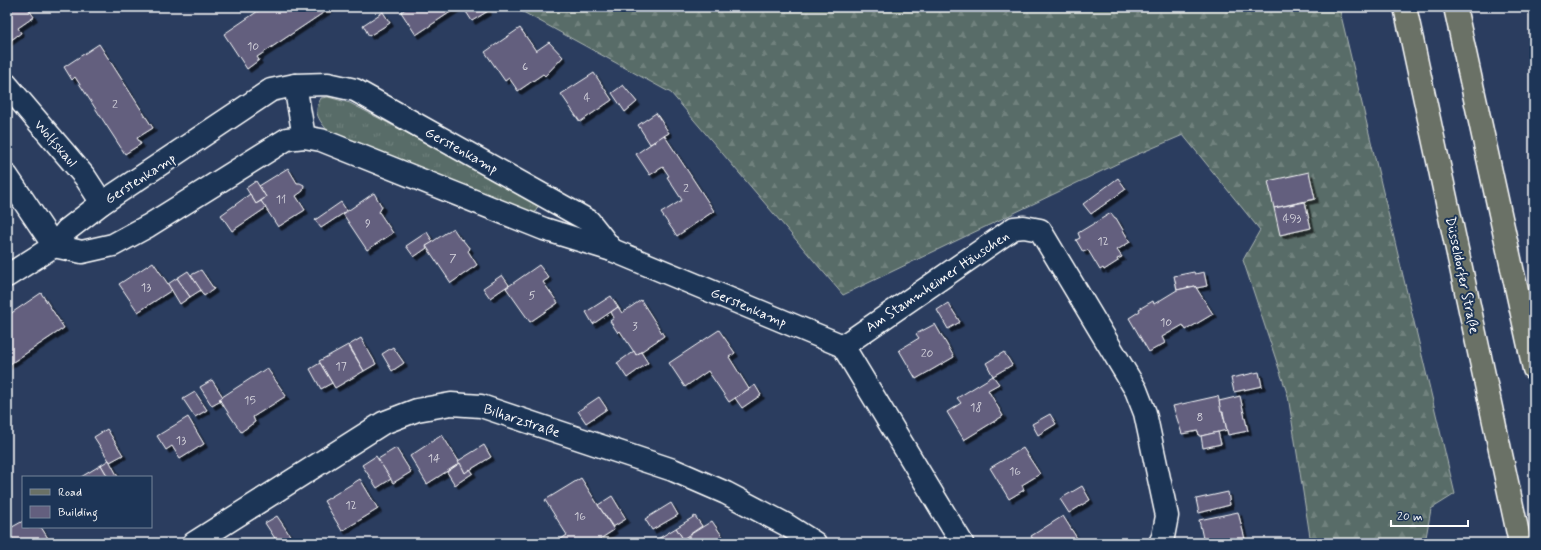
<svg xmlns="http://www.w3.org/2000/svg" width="1541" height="550" font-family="Mynerve,sans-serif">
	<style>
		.grass { fill: url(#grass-tufts); stroke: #acb6b3 }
		.forest { fill: url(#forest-firs); stroke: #acb6b3 }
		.building { fill: #635f7e; stroke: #fff; filter: url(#shadow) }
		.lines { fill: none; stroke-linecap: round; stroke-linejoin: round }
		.minor-casing { stroke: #fff; stroke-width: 25 }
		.primary-casing { stroke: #fff; stroke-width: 25 }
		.minor { stroke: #1d3557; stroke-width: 22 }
		.primary { stroke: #6a7166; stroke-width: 22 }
		.labels { text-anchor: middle; stroke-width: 4; stroke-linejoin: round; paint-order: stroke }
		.number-label { font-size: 12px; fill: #d8d7df }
		.street-label { font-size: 14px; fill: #fff; stroke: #1d3557 }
	</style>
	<defs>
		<pattern id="grass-tufts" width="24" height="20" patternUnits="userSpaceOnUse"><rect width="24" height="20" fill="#586c67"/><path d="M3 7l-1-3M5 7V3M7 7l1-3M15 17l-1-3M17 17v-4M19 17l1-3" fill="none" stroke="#71827e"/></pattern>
		<pattern id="forest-firs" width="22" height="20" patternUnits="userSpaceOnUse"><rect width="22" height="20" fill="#586c67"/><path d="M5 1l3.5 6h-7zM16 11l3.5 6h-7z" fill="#71827e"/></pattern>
		<filter id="shadow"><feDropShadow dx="3.5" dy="3.5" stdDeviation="0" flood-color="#0009"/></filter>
	</defs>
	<rect width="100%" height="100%" fill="#2b3d5f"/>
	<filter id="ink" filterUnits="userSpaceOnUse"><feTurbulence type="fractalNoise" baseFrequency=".025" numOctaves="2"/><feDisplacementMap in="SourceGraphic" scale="8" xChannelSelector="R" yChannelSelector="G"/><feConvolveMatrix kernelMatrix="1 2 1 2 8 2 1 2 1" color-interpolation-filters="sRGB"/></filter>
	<g filter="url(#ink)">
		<!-- grass -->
		<path class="grass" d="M328,97L350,103L540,203L533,216L327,130C318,118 313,113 321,98Z"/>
		<!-- forest -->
		<polygon class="forest" points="514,7 1339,7 1455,494 1431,509 1425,543 1311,543 1288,396 1243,260 1260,230 1183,135 1129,158 843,295 671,93"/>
		<!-- building -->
		<g class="building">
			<polygon points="7,7 27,7 34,17 18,28 21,33 7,43"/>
			<polygon points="264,7 332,7 257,57 259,60 247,69 224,34"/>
			<polygon points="408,7 458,7 416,35 401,12"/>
			<polygon points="463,7 487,7 488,11 472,21"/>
			<polygon points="383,12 390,23 369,36 363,25"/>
			<polygon points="520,28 536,51 549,42 563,57 545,76 543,74 518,91 509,78 505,81 485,52"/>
			<polygon points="99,44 153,128 137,138 141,144 125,154 75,77 72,80 64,67"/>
			<polygon points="594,73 612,100 580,122 561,94"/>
			<polygon points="623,85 637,102 625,112 612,93"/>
			<polygon points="656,113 669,133 650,144 638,125"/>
			<polygon points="664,135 714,211 677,236 661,213 682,200 667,177 669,176 663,167 650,175 636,154"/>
			<polygon points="288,168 297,183 300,183 304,185 303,191 296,196 305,210 278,227 261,201 266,197 259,186"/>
			<polygon points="1309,172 1315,199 1274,208 1268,181"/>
			<polygon points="1118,178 1126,189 1091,214 1083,204"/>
			<polygon points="256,181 266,197 256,204 246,188"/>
			<polygon points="374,193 382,207 379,212 393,233 367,250 343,214"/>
			<polygon points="250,194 256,204 261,201 266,208 232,231 221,215"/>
			<polygon points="341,202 347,211 321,228 315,220"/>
			<polygon points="1305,202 1311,228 1280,235 1274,208"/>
			<polygon points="1111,213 1115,218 1116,218 1130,242 1117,250 1122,257 1117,259 1118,261 1104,270 1103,268 1100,270 1088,250 1083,252 1076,240 1080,238 1078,233"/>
			<polygon points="453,228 461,240 462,239 470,249 468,251 477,265 451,283 426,246"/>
			<polygon points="427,232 433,242 426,246 427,248 414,257 406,246"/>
			<polygon points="153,262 172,290 138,312 119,284"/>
			<polygon points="539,265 549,278 543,282 558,303 530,322 506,288"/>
			<polygon points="201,270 214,289 204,296 191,275"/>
			<polygon points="188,271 201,290 190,297 177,278"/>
			<polygon points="1194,272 1195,274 1204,272 1207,286 1197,288 1195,286 1177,290 1174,276"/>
			<polygon points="502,275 509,285 490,298 483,288"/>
			<polygon points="177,278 190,297 180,304 168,284"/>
			<polygon points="1195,286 1213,314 1186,330 1183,325 1162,337 1165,343 1149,352 1129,318 1140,311 1139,309 1153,301 1154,304 1177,290"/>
			<polygon points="41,293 64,328 7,366 7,316"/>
			<polygon points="611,296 618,307 593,324 586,312"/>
			<polygon points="641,300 664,336 636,355 620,331 618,333 610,321 614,318 611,312 618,307 622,313"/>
			<polygon points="948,303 960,322 948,329 937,310"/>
			<polygon points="935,324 954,357 916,379 899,350 919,338 916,334"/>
			<polygon points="719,330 735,353 729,357 749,389 729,402 708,371 685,387 669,363"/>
			<polygon points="361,338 376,364 364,371 349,345"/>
			<polygon points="348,345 364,371 335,388 319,361"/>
			<polygon points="393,347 404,363 392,371 382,354"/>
			<polygon points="634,351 636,355 641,352 648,363 627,378 617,363"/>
			<polygon points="1004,352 1012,365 993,376 986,363"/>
			<polygon points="320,363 332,383 321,389 310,369"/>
			<polygon points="267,368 286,396 253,417 255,422 241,432 219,399"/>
			<polygon points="1259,372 1262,386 1234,392 1231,378"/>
			<polygon points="993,376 999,384 988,390 1003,416 964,440 947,412 961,403 957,398"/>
			<polygon points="212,380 223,397 219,399 221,401 212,406 200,387"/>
			<polygon points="755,385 761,395 742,408 735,398"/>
			<polygon points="195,392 207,410 195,417 183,399"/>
			<polygon points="1218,396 1227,430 1201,436 1199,436 1198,431 1182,434 1173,406"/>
			<polygon points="1240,396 1248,431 1228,435 1223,412 1221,412 1219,401"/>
			<polygon points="599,397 607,409 586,423 578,411"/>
			<polygon points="1050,414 1056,424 1038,435 1032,424"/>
			<polygon points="188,417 204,444 180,459 172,446 166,450 157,436"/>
			<polygon points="107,429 123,455 110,462 94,437"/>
			<polygon points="1218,432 1221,444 1203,448 1201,436"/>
			<polygon points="442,435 460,463 427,484 410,456"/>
			<polygon points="484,445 491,457 465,473 458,461"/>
			<polygon points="396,448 411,472 393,483 378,459"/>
			<polygon points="1023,448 1040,474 1022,485 1024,490 1009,499 990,468"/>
			<polygon points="376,456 391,479 377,488 362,465"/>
			<polygon points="109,460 110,462 118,477 108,477 101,465"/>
			<polygon points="460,463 465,473 470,469 473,473 455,485 447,472"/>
			<polygon points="101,465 108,477 81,477"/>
			<polygon points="581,478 614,530 594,543 563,543 561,539 567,535 545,500"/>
			<polygon points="360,479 378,509 342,531 324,501"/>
			<polygon points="1082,486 1090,500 1069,513 1060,499"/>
			<polygon points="1228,492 1230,505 1199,513 1196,499"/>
			<polygon points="612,496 626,519 613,527 598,505"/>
			<polygon points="671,503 678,515 652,530 645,519"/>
			<polygon points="1238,512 1246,543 1204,543 1199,520"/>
			<polygon points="277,516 293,540 288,543 278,543 265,523"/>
			<polygon points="695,516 702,526 683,539 676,528"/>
			<polygon points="1063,516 1080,543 1035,543 1031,536"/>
			<polygon points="23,521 23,527 41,527 51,543 11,543 7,536 7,530"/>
			<polygon points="712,521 727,543 677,543 683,539"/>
			<polygon points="676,528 683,539 677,543 651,543"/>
		</g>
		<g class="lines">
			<!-- minor casing -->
			<g class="minor-casing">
				<g id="minor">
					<polyline points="7,85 85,177 102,203"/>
					<polyline points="295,85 304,137"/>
					<polyline points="7,176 54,246"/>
					<polyline points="54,246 82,252 113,245 148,226 287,139 304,137 321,140 544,229 612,250 843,346"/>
					<polyline points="7,276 54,246 67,230 102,203 271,90 295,85 328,84 355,90 589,221 612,250"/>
					<polyline points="843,346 1014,228 1024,227 1040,230 1136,390 1145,413 1167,516 1163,537 1160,543"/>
					<polyline points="843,346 962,543"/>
					<polyline points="194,543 383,423 417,410 451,404 481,406 673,470 726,493 785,524 815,543"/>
				</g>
			</g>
			<!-- primary casing -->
			<g class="primary-casing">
				<g id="primary">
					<polyline points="1405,7 1520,543"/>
					<polyline points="1455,7 1534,369"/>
				</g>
			</g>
			<!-- minor -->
			<use href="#minor" class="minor"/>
			<!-- primary -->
			<use href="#primary" class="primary"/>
		</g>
	</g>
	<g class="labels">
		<!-- number labels -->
		<g class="number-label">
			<text x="253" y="50">10</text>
			<text x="525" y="70">6</text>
			<text x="587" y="101">4</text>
			<text x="115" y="108">2</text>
			<text x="686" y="192">2</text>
			<text x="281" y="203">11</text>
			<text x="1292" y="222">493</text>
			<text x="368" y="227">9</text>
			<text x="1103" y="245">12</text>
			<text x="453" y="262">7</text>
			<text x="146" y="291">13</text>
			<text x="532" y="299">5</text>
			<text x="1166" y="326">10</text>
			<text x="635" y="330">3</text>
			<text x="927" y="357">20</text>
			<text x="341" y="370">17</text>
			<text x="250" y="404">15</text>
			<text x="976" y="411">18</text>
			<text x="1200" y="421">8</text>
			<text x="181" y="444">13</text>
			<text x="434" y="462">14</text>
			<text x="1015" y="475">16</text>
			<text x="351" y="509">12</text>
			<text x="580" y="520">16</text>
		</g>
		<!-- street labels -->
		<g class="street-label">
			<text transform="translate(56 143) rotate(49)" y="5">Wolfskaul</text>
			<text transform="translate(462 150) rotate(29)" y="5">Gerstenkamp</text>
			<text transform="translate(140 178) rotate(-33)" y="5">Gerstenkamp</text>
			<text transform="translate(1463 275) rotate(78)" y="5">Düsseldorfer Straße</text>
			<text transform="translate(937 281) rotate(-34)" y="5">Am Stammheimer Häuschen</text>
			<text transform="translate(749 307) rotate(23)" y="5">Gerstenkamp</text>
			<text transform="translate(522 420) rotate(18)" y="5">Bilharzstraße</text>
		</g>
	</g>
	<!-- margin -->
	<rect width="1541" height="550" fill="none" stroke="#1d3557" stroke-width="24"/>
	<rect x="12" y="12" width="1517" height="526" fill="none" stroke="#fff" stroke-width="1.5" filter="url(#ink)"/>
	<!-- legend -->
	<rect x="22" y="476" width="130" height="52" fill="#1d3557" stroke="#77869a"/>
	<rect x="30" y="489" width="20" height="6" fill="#6a7166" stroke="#77869a"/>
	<text x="58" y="496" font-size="12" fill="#ffffff">Road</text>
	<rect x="30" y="506" width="20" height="12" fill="#635f7e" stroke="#77869a"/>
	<text x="58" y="516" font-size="12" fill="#ffffff">Building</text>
	<!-- scale -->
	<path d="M1391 520v6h77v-6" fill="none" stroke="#ffffff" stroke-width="2"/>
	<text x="1397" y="520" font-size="12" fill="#ffffff" stroke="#1d3557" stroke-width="3" paint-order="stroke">20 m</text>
</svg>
